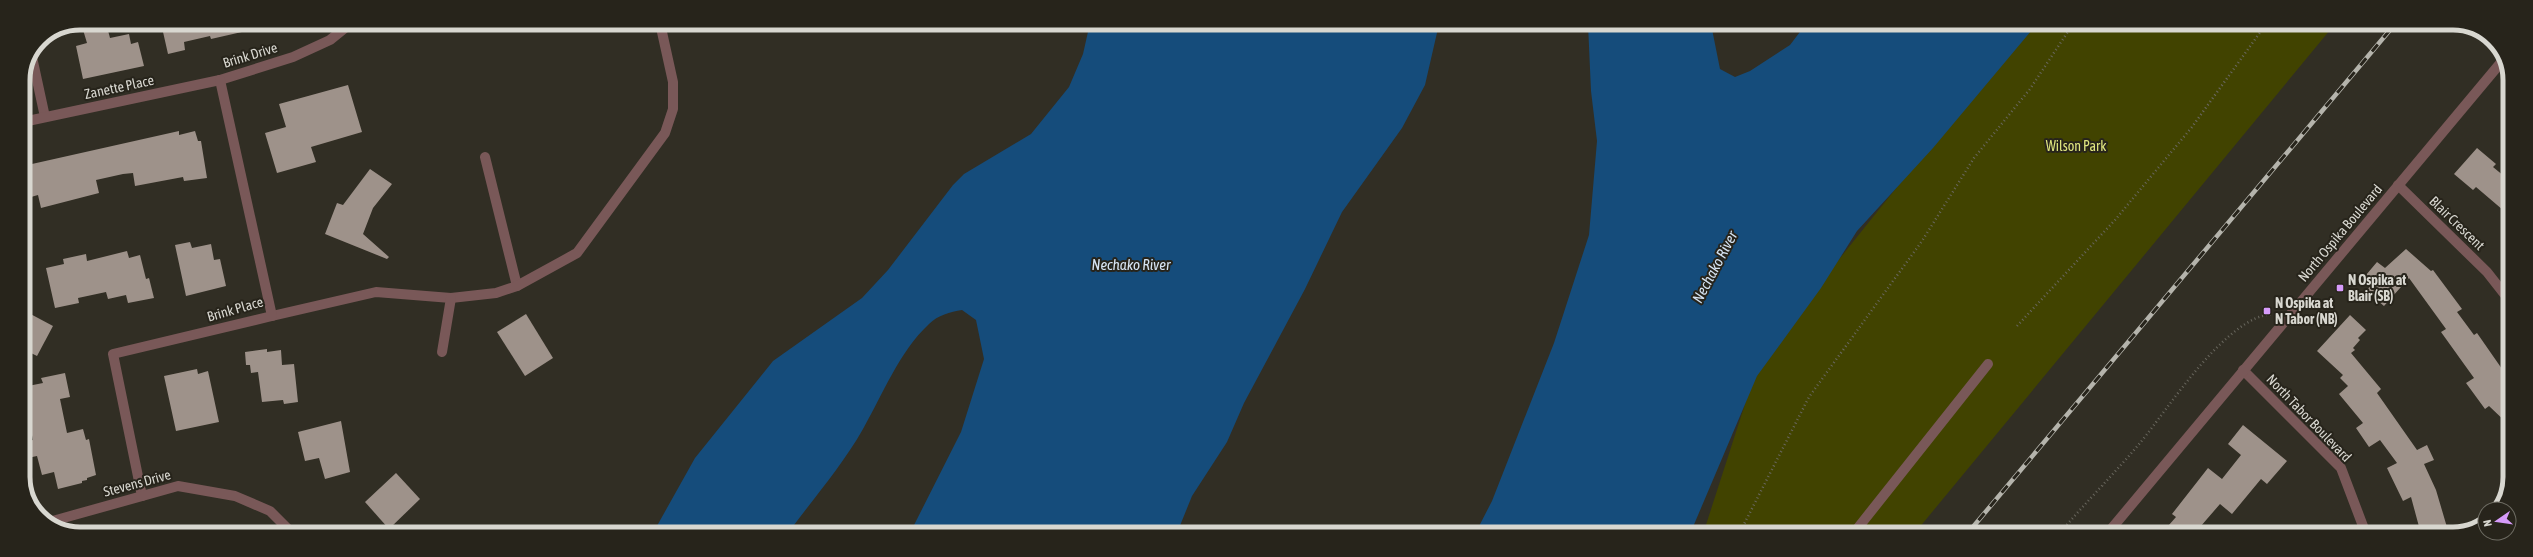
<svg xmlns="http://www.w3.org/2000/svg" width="2533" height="557" font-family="'Asap Condensed',sans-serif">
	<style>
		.green { fill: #414300 }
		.water { fill: #154c7b }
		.building { fill: #9e928a }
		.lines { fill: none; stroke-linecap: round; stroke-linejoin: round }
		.path { stroke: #69675e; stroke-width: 2.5; stroke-dasharray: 1 3; stroke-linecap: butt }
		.minor { stroke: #795858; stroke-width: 10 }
		.rail-casing { stroke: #b5b4ac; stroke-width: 4.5 }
		.rail { stroke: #27241b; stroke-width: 3; stroke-dasharray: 9; stroke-linecap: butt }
		.poi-dot { fill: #d69bfa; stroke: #27241b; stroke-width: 1.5 }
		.labels { text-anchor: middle; stroke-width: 4; stroke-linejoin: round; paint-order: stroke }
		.street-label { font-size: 14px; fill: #d8d7d0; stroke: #27241b }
		.park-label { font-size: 14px; fill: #e0e67f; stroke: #27241b }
		.poi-label { font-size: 14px; font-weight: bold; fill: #d8d7d0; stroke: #27241b; text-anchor: start }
		.water-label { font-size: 15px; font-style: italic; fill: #d6e4f3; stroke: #27241b }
		.rim { fill: none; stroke: #d8d7d0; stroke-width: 5 }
	</style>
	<rect width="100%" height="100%" fill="#312e24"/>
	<!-- green -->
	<polygon class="green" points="2009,24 2335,24 1914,534 1703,534 1757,367 1767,349 1938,136"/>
	<!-- water -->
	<g class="water">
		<path d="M1090,23L1439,24L1425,85L1402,128L1342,212L1305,289L1244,403L1227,442L1192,496L1177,533H910L961,432L984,359L976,320L962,310C950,312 938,315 929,324C899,352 883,394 863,429C842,466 813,499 788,533H653L695,458L773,361L862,298L888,270L953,185L964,174L1031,134L1069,87L1083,54Z"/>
		<polygon points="1588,24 1711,24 1720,69 1735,77 1750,71 1790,45 1806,24 2037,24 1933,148 1857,231 1821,288 1757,376 1690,534 1475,534 1492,501 1554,343 1589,235 1597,141 1591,91"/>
	</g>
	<!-- building -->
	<g class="building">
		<polygon points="81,23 106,23 110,38 129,34 131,44 138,42 144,66 83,79 76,46 87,43"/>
		<polygon points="161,23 254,23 255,29 211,39 210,36 184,42 185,50 168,54"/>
		<polygon points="348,85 362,132 311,147 316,162 277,173 265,133 286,127 279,104"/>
		<polygon points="179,131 179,135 195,131 198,141 201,141 207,178 184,181 183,177 135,186 133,173 123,174 96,180 99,193 41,208 38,195 31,197 29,189 23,190 23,166"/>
		<polygon points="2477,148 2496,164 2493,167 2510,181 2510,216 2476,187 2473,190 2454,174"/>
		<polygon points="370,169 392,184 373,208 363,234 389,257 387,259 325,234 337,203 343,205"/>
		<polygon points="190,242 192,248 211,244 214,260 220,259 226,286 186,296 175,245"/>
		<polygon points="2406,249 2431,271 2433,270 2462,309 2457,312 2474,335 2477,333 2509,379 2509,425 2489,406 2485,409 2466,383 2474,378 2441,332 2446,329 2409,278 2384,306 2366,291 2374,282 2366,275 2377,262 2385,268"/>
		<polygon points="127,251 129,258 140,255 146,279 149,278 154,298 128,303 126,295 108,299 106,292 78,298 79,303 55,308 46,268 64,264 63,259 86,254 87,261"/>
		<polygon points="23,310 53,326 37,356 23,349"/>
		<polygon points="526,314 553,358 525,376 497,332"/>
		<polygon points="2350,315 2366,330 2358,338 2360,340 2353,348 2355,350 2351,353 2381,389 2377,393 2417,450 2427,445 2434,460 2424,464 2436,490 2449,534 2421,534 2411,497 2403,501 2387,468 2397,463 2380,440 2369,447 2356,428 2363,423 2339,394 2348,386 2340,378 2343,375 2317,351"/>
		<polygon points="267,349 267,352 281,350 282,365 294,364 298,402 284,404 283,400 262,402 258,372 251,373 250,365 246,365 245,352"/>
		<polygon points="197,369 198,374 208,371 219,422 176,431 164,376"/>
		<polygon points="65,373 70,397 60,399 67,433 83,429 86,440 89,439 96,475 87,478 87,480 82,481 82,483 58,489 54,472 42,475 37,456 23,459 23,442 33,440 27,411 23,412 23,387 43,383 41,378"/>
		<polygon points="341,421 350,472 325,479 319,458 305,461 298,432"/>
		<polygon points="2243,425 2287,461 2267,484 2261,479 2232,514 2220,504 2194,534 2161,534 2176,517 2172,514 2208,468 2222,479 2241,455 2228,444"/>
		<polygon points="396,473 420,499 389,529 365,502"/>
	</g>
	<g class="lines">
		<!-- path -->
		<g class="path">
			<polyline points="2017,326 2115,220 2192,127 2266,24"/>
			<polyline points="1739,534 1809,397 1922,241 1974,158 2030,89 2073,24"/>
			<path d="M2059,534C2085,503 2114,474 2140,443C2169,408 2226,316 2273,314"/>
		</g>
		<!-- minor -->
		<g class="minor">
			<polyline points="32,57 45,117"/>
			<polyline points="23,122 220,80 293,57 330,40 351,23"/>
			<polyline points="485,157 517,286"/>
			<polyline points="2398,185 2487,272 2509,300"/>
			<polyline points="272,316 376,292 451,298 496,293 517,286 577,253 665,133 673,109 673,82 660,23"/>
			<polyline points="442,352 451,298"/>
			<polyline points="2243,370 2341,468 2366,534"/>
			<polyline points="142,496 113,354 272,316 220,80"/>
			<polyline points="49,522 178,486 235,496 270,511 292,533"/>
			<polyline points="1853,534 1988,364"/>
			<polyline points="2107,534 2503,60"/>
		</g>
		<!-- rail casing -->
		<g class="rail-casing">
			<polyline id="rail" points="1967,534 2395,24"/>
		</g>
		<!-- rail -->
		<use href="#rail" class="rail"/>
	</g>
	<!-- markers -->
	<g class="poi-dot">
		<rect x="2336" y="284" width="8" height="8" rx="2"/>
		<rect x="2263" y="307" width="8" height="8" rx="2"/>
	</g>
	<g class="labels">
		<!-- street labels -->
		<g class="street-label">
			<text transform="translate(250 55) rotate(-17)" y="5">Brink Drive</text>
			<text transform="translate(119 87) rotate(-12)" y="5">Zanette Place</text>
			<text transform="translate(2457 223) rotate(44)" y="5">Blair Crescent</text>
			<text transform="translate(2340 233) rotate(-50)" y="5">North Ospika Boulevard</text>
			<text transform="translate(235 309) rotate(-16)" y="5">Brink Place</text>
			<text transform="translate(2309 418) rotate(46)" y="5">North Tabor Boulevard</text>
			<text transform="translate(137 483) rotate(-15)" y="5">Stevens Drive</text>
		</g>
		<!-- park labels -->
		<g class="park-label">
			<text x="2076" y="151">Wilson Park</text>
		</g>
		<!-- poi labels -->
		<g class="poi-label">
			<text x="2348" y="285">N Ospika at<tspan x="2348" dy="16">Blair (SB)</tspan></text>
			<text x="2275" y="308">N Ospika at<tspan x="2275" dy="16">N Tabor (NB)</tspan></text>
		</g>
		<!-- water labels -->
		<g class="water-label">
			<text x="1131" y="270">Nechako River</text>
			<text transform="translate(1715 267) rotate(-62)" y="5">Nechako River</text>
		</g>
	</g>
	<!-- crop -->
	<path d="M0 0H2533V557H0ZM80 30H2453A50 50 0 0 1 2503 80V477A50 50 0 0 1 2453 527H80A50 50 0 0 1 30 477V80A50 50 0 0 1 80 30Z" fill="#27241b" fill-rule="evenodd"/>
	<path class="rim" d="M80 30H2453A50 50 0 0 1 2503 80V477A50 50 0 0 1 2453 527H80A50 50 0 0 1 30 477V80A50 50 0 0 1 80 30Z"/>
	<!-- north arrow -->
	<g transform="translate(2497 521) rotate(257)"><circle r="19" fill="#27241b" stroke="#6e6c63"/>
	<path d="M0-3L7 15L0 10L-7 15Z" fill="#d69bfa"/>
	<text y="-6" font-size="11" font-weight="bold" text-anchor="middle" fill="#d8d7d0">N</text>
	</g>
</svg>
